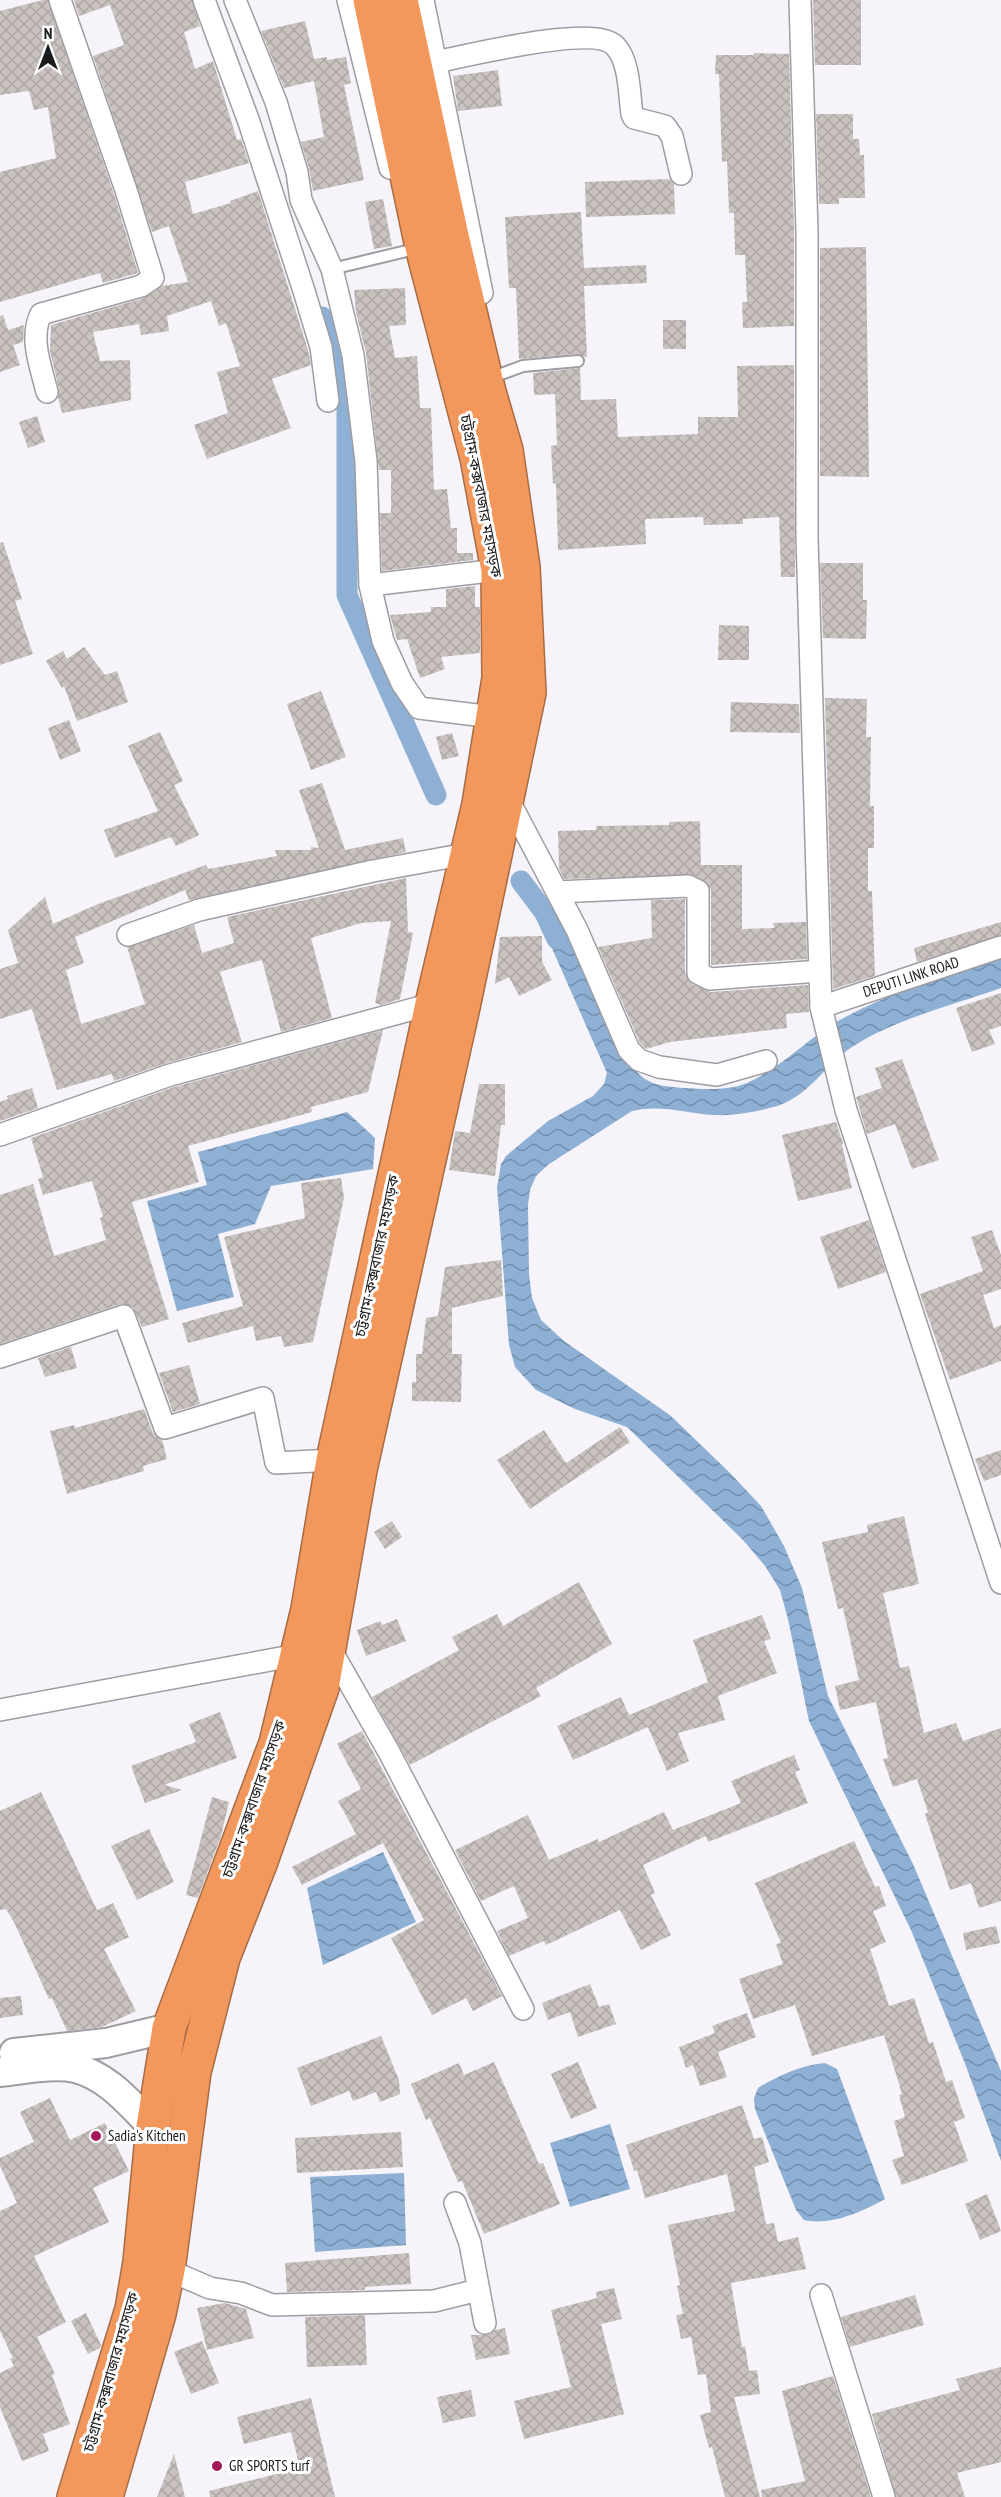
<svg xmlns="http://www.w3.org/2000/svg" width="1001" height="2497" font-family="'PT Sans Narrow','Noto Sans Bengali',sans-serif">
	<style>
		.water { fill: url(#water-waves) }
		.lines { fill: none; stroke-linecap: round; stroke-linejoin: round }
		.canal { stroke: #8db0d4; stroke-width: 21 }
		.building { fill: url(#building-cross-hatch) }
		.lane-casing { stroke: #9f9ca2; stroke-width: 14 }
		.street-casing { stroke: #9f9ca2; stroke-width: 24 }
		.secondary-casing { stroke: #9f9ca2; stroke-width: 32 }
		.highway-casing { stroke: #a76c46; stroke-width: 36 }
		.lane { stroke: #fff; stroke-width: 10 }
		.street { stroke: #fff; stroke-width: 21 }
		.secondary { stroke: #fff; stroke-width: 28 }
		.highway { stroke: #f3985c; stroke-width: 33 }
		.poi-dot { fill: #a5175b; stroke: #fff; stroke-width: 2 }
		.labels { text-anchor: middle; stroke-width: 6; stroke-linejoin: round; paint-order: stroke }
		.street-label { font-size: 15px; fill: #1b1a1c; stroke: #fff }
		.poi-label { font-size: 15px; fill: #1b1a1c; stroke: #fff; text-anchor: start }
	</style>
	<defs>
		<pattern id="water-waves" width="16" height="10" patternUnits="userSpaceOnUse" patternTransform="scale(1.5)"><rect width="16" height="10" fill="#8db0d4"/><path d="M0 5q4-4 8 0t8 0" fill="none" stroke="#728eab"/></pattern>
		<pattern id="building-cross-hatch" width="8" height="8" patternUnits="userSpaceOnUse" patternTransform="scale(1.5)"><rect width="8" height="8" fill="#c9c2bf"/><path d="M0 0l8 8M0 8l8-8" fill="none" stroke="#aca6a4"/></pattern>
	</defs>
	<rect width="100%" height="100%" fill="#f6f4fa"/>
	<!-- water -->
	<g class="water">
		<path d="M545,913H554L561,917L635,1070C649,1086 663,1086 684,1088C704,1089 728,1091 747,1083C781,1068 807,1039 838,1021C888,993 947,975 1001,959V988C953,1005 895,1019 852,1047C826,1064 809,1096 777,1106C757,1112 735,1116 714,1115C686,1113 659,1104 632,1111L549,1164L536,1176L530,1190L528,1205L529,1274L532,1298L541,1320L564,1341L671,1416L731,1474L761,1506L784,1546L802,1588L828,1696L913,1864L1001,2071V2161L964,2061L911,1930L809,1721L788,1619L780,1590L765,1566L743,1540L627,1427L575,1409L536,1390L515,1367L509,1345L497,1187L501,1164L506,1156L548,1121L593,1096L604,1084L607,1073L543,928L541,921Z"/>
		<polygon points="347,1112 375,1138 373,1169 271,1186 255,1224 218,1234 234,1297 177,1311 147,1201 207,1185 198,1152"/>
		<polygon points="383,1852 416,1922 323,1965 307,1888"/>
		<path d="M825,2063L837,2069L885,2199C862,2212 830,2226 804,2220L796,2210L755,2109L754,2098L758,2088C777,2076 802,2065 825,2063Z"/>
		<polygon points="610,2124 630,2189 570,2207 550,2143"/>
		<polygon points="404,2173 406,2245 315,2252 310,2177"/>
	</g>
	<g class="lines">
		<!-- canal -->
		<g class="canal">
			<polyline points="322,317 347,392 347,595 436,795"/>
			<polyline points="521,881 545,913 557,939"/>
		</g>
	</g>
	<!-- building -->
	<g class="building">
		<polygon points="43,0 48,0 114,194 138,273 103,283 100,273 0,302 0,172 56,158 48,107 34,110 29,91 0,95 0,11"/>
		<polygon points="74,0 192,0 200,26 184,32 195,69 213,61 237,140 241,139 249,163 185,182 193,214 231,203 230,201 258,191 308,350 311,365 272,379 291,428 207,459 194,425 228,413 217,372 240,366 226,323 219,326 211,301 167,316 169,331 141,335 139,324 93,332 100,361 130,360 131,400 62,413 58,397 59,389 50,351 51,325 144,298 162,286 188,282 169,226 152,232 93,56 124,45 110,5 79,16"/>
		<polygon points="813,0 861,0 861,65 815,65"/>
		<polygon points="305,21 314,59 327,57 327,60 346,57 351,83 344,85 364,180 313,191 309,168 301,142 324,137 314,81 284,88 261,31"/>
		<polygon points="754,53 789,54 794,232 794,326 743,328 742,302 747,302 745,255 735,255 734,213 729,213 727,161 722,162 719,74 715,74 716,55 754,55"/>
		<polygon points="498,70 502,106 458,111 453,76"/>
		<polygon points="816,114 853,114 853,139 859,139 860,155 864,155 865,198 839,198 839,204 819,204"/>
		<polygon points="669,179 674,184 675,214 586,217 585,182"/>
		<polygon points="383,199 392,246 374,249 365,202"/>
		<polygon points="581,212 584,268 646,265 647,283 584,286 587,357 577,354 519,359 516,288 509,288 505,217"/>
		<polygon points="866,247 869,477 820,476 820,248"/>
		<polygon points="405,288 406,325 389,326 395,358 417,356 420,408 431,408 434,490 447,489 451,528 457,528 457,553 473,553 473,560 382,571 380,513 391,513 391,470 379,470 366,353 356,312 354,290"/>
		<polygon points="3,315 8,330 24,325 23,342 13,345 20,365 0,372 0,316"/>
		<rect x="663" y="320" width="23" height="29"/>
		<polygon points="794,365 795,577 781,577 779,517 743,519 743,524 704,525 703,517 645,519 646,544 558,550 556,483 553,484 551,446 557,445 555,394 534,395 533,373 580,368 581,400 616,399 618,437 698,434 698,417 738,417 737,366"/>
		<polygon points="37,416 45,442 28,448 19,422"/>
		<polygon points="3,542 22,599 15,601 33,654 0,665 0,543"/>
		<polygon points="820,563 863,563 863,600 867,600 866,639 823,638"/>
		<polygon points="475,586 475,607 480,607 480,653 441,657 445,669 420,678 407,639 397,640 390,615 431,612 431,607 446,607 446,589"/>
		<polygon points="719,625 749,626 749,660 718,660"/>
		<polygon points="84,647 105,675 117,671 128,702 77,721 64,686 62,688 46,661 63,651 67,659"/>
		<polygon points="321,691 346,757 311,770 287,704"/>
		<polygon points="825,698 867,699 866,737 871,737 870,806 874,806 874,848 868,848 868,891 872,891 875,976 833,989"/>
		<polygon points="731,702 799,704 800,733 730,732"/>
		<polygon points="69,720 81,751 60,760 48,728"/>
		<polygon points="160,732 183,781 174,785 199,835 176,846 171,837 115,858 104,830 158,811 128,746"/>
		<polygon points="452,733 459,756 442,760 436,737"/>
		<polygon points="322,783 345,850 403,838 406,852 189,900 185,890 75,937 84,963 66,970 81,1024 145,1004 127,947 194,925 202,953 234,943 227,917 406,878 408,932 413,933 400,999 381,1005 375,1003 391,921 361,923 311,938 332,1018 281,1032 262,960 246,964 220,972 242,1042 167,1063 114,1081 112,1074 57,1090 32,1009 0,1019 0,969 18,963 8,930 45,897 53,924 98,904 206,865 208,869 277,856 275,850 311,850 311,847 319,848 299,790"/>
		<polygon points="700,821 701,865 742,865 742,929 774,928 773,923 806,922 807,959 711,965 711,890 708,884 694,875 564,879 559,868 558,831 596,830 596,826 669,825 669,822"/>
		<polygon points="685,899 685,973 692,984 711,992 808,985 809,1012 786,1014 787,1028 670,1042 646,1049 640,1043 598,947 652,938 651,900"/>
		<polygon points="1001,922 1001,935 917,962 914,948"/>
		<polygon points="542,936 542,962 552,980 519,996 509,977 495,984 500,937"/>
		<polygon points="1001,993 1001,1026 989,1030 995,1044 972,1052 956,1008"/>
		<polygon points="383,1030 368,1092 311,1107 312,1112 188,1146 199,1182 132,1202 169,1319 142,1327 133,1307 121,1304 0,1344 0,1195 33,1184 54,1256 106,1240 100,1218 103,1217 92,1181 43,1195 38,1179 43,1177 31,1138 174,1087"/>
		<polygon points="902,1059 939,1160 912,1169 895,1124 867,1134 856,1097 882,1088 875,1068"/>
		<polygon points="479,1084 505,1084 505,1125 501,1125 495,1176 449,1170 455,1131 470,1133"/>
		<polygon points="32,1088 38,1108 0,1121 0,1102 8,1099 7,1096"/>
		<polygon points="836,1122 843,1143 842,1145 852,1188 798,1201 782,1135"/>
		<polygon points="341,1178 344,1198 313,1342 284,1347 281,1336 256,1341 253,1326 188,1343 182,1323 243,1306 224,1237 305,1218 301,1183"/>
		<polygon points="869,1220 886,1272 838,1289 820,1237"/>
		<polygon points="992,1230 1001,1255 1001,1289 983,1295 994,1328 1001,1325 1001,1361 950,1380 920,1294 983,1271 971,1237"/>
		<polygon points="501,1260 503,1296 452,1308 452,1354 462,1354 461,1402 412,1401 412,1382 416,1382 416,1354 422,1354 426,1318 438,1316 445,1267"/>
		<polygon points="71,1347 77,1368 45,1377 38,1358"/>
		<polygon points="189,1365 200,1404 173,1412 159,1373"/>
		<polygon points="144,1409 153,1433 162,1440 167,1459 143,1466 144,1471 67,1494 50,1431 74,1425 75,1428"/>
		<polygon points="620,1427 630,1442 530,1509 497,1460 544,1430 566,1463"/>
		<polygon points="1001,1450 1001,1475 984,1481 975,1459"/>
		<polygon points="904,1516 919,1584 883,1593 900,1668 909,1666 924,1733 956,1723 963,1741 1001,1728 1001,1901 979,1908 971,1883 950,1890 925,1814 928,1812 917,1779 893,1787 883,1759 888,1758 876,1702 840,1710 835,1686 859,1680 843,1608 838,1609 822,1542 868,1532 867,1525"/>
		<polygon points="392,1521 402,1537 385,1549 374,1532"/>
		<polygon points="579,1582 612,1644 536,1688 541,1696 410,1765 372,1697 459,1650 452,1637 497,1614 503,1626"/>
		<polygon points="762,1615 771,1639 764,1641 777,1673 718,1696 725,1720 678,1733 689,1761 667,1771 648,1727 573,1760 557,1726 621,1697 629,1715 708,1682 693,1640"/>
		<polygon points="397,1619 406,1641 366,1656 357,1630 380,1621 382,1625"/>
		<polygon points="220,1712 237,1758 164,1785 182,1790 145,1803 131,1766 196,1742 189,1724"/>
		<polygon points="362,1731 502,1996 473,2011 466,1998 432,2015 391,1938 424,1920 383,1843 302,1885 292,1867 356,1834 338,1801 361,1789 337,1744"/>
		<polygon points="794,1755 800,1770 795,1772 808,1803 708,1842 706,1836 643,1865 655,1893 651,1895 671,1935 641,1950 620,1910 546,1945 544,1941 509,1956 497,1931 528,1918 514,1886 481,1901 455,1850 528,1815 549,1860 598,1839 599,1842 664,1812 673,1830 741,1803 731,1781"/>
		<polygon points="41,1792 97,1910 113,1903 129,1937 104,1949 136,2011 102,2027 67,2031 52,1998 49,1999 14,1922 6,1909 0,1910 0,1811"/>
		<polygon points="212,1797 229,1802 221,1836 198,1898 186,1895"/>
		<polygon points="149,1829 174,1882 137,1900 111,1846"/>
		<polygon points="854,1841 875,1887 879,1886 886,1906 873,1911 886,1942 870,1949 889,2006 914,1998 929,2043 933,2042 946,2082 952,2080 965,2118 954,2122 968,2161 902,2185 892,2160 904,2156 894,2121 905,2117 899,2095 902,2094 884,2035 812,2056 795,2005 753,2019 739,1979 783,1964 776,1944 781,1943 755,1883"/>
		<polygon points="996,1926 1000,1943 966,1950 963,1933"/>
		<polygon points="590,1984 599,2007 609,2004 616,2024 578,2037 570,2012 548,2020 542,2003"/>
		<polygon points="21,1996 23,2015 0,2018 0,1998"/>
		<polygon points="747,2013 756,2037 718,2052 727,2077 700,2086 693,2065 686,2068 679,2047 715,2033 712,2026"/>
		<polygon points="381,2036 399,2080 400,2094 380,2102 376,2092 353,2101 349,2091 311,2106 297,2068"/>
		<polygon points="494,2062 539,2164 543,2163 560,2204 484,2234 462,2181 458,2182 430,2118 426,2120 411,2084 459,2063 464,2075"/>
		<polygon points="578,2062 597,2108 571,2119 551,2074"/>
		<polygon points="50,2098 70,2140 105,2123 129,2171 93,2188 109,2222 34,2256 66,2322 37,2337 55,2374 52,2375 70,2424 43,2434 49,2451 22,2461 0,2407 0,2373 14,2366 10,2359 13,2358 0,2331 0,2211 17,2203 0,2166 0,2158 34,2142 20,2112"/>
		<polygon points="742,2105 754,2139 762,2137 769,2162 754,2167 766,2224 774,2223 778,2242 798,2237 806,2269 731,2283 742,2347 745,2346 749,2371 757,2370 760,2394 734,2397 760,2497 725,2497 712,2447 709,2448 700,2415 711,2412 706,2374 698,2375 691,2337 681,2339 676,2315 683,2314 677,2286 680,2285 668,2225 735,2211 727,2174 645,2198 637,2170 634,2171 626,2145"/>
		<polygon points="401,2132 403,2167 297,2173 295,2138"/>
		<polygon points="987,2194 1001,2231 980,2240 965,2204"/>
		<polygon points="409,2253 411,2284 365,2287 365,2290 287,2292 285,2263"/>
		<polygon points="614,2288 622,2319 601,2324 624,2414 524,2439 514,2401 571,2387 551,2310 597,2298 596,2292"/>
		<polygon points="915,2295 924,2325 850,2347 841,2317"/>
		<polygon points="225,2303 246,2309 254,2338 207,2350 197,2308"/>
		<polygon points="86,2313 101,2345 100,2348 88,2354 71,2321"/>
		<polygon points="365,2315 367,2365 307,2367 305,2317"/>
		<polygon points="505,2328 510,2354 476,2360 471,2335 488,2335 495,2330"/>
		<polygon points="202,2341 219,2383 191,2394 174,2352"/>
		<polygon points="1001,2367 1001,2462 957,2473 965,2497 896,2497 872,2414 960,2390 956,2379"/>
		<polygon points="833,2376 871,2497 762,2497 761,2490 805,2481 782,2391"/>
		<polygon points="471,2390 476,2416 443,2423 437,2397"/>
		<polygon points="311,2398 335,2497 210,2497 209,2491 300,2468 291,2432 244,2444 237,2417"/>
		<polygon points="174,2454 185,2497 157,2497"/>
	</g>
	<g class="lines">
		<!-- lane casing -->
		<g class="lane-casing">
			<g id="lane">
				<polyline points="332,269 419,248"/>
				<polyline points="490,378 523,366 578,361"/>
			</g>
		</g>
		<!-- street casing -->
		<g class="street-casing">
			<g id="street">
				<polyline points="204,0 249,122 304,291 321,347 328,401"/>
				<polyline points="235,0 276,102 297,172 301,200 332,269 353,355 366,461 370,585 383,641 402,683 419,708 493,717"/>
				<polyline points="348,0 390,168"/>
				<polyline points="423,0 482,293"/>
				<polyline points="800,0 807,232 807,538 821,1007 846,1110 1001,1583"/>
				<path d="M435,62C466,56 597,23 616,47C630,63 629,94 632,114L634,118L665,126L672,136L681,174"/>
				<path d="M47,392C41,367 29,338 41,314L141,286L153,278L126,190L60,0"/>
				<polyline points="370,585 498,570"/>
				<polyline points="508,799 577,930 629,1050 639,1060 659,1067 717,1075 766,1061"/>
				<polyline points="557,892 688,886 698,891 698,973 710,979 820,971"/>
				<polyline points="128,935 199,910 373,871 466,854"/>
				<polyline points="821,1007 1001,947"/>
				<polyline points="0,1135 170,1075 432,1004"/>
				<polyline points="0,1357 124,1316 165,1428 263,1398 276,1463 333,1460"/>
				<polyline points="328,1645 389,1752 523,2009"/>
				<polyline points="0,1710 297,1655"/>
				<polyline points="455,2203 470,2243 485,2323"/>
				<polyline points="168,2270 210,2288 241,2293 272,2305 434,2301 478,2290"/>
				<polyline points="821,2295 884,2497"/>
			</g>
		</g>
		<!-- secondary casing -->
		<g class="secondary-casing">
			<g id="secondary">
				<polyline points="14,2053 106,2043 169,2028"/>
				<path d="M0,2072C21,2070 54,2063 75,2068C108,2076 130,2104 153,2127"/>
			</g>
		</g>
		<!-- highway casing -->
		<g class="highway-casing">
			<g id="highway">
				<polyline points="74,2497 132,2309 140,2262 153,2127 169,2028 276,1743 308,1609 333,1460 432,1004 479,804 499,678 498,570 477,458 422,247 370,0"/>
				<polyline points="106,2497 159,2314 168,2270 194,2072 223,1958 260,1864 322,1688 360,1470 463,1007 529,693 523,567 506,450 489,392 452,236 401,0"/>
			</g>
		</g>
		<!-- lane -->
		<use href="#lane" class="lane"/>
		<!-- street -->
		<use href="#street" class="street"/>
		<!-- secondary -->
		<use href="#secondary" class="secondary"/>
		<!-- highway -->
		<use href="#highway" class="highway"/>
	</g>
	<!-- markers -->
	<g class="poi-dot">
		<circle cx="96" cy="2136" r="6"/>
		<circle cx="217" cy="2466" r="6"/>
	</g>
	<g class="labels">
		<!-- street labels -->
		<g class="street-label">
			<text transform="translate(481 496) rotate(79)" y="5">চট্টগ্রাম-কক্সবাজার মহাসড়ক</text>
			<text transform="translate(911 977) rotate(-18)" y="5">DEPUTI LINK ROAD</text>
			<text transform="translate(377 1256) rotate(-78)" y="5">চট্টগ্রাম-কক্সবাজার মহাসড়ক</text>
			<text transform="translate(254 1799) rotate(-71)" y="5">চট্টগ্রাম-কক্সবাজার মহাসড়ক</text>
			<text transform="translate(111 2372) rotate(-74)" y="5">চট্টগ্রাম-কক্সবাজার মহাসড়ক</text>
		</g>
		<!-- poi labels -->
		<g class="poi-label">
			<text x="108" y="2141">Sadia's Kitchen</text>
			<text x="229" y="2471">GR SPORTS turf</text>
		</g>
	</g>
	<!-- north arrow -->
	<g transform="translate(48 48)" stroke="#ffffff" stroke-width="4.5" paint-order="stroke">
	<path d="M0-4.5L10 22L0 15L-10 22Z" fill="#1b1a1c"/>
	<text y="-9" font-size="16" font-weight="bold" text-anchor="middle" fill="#1b1a1c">N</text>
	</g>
</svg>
